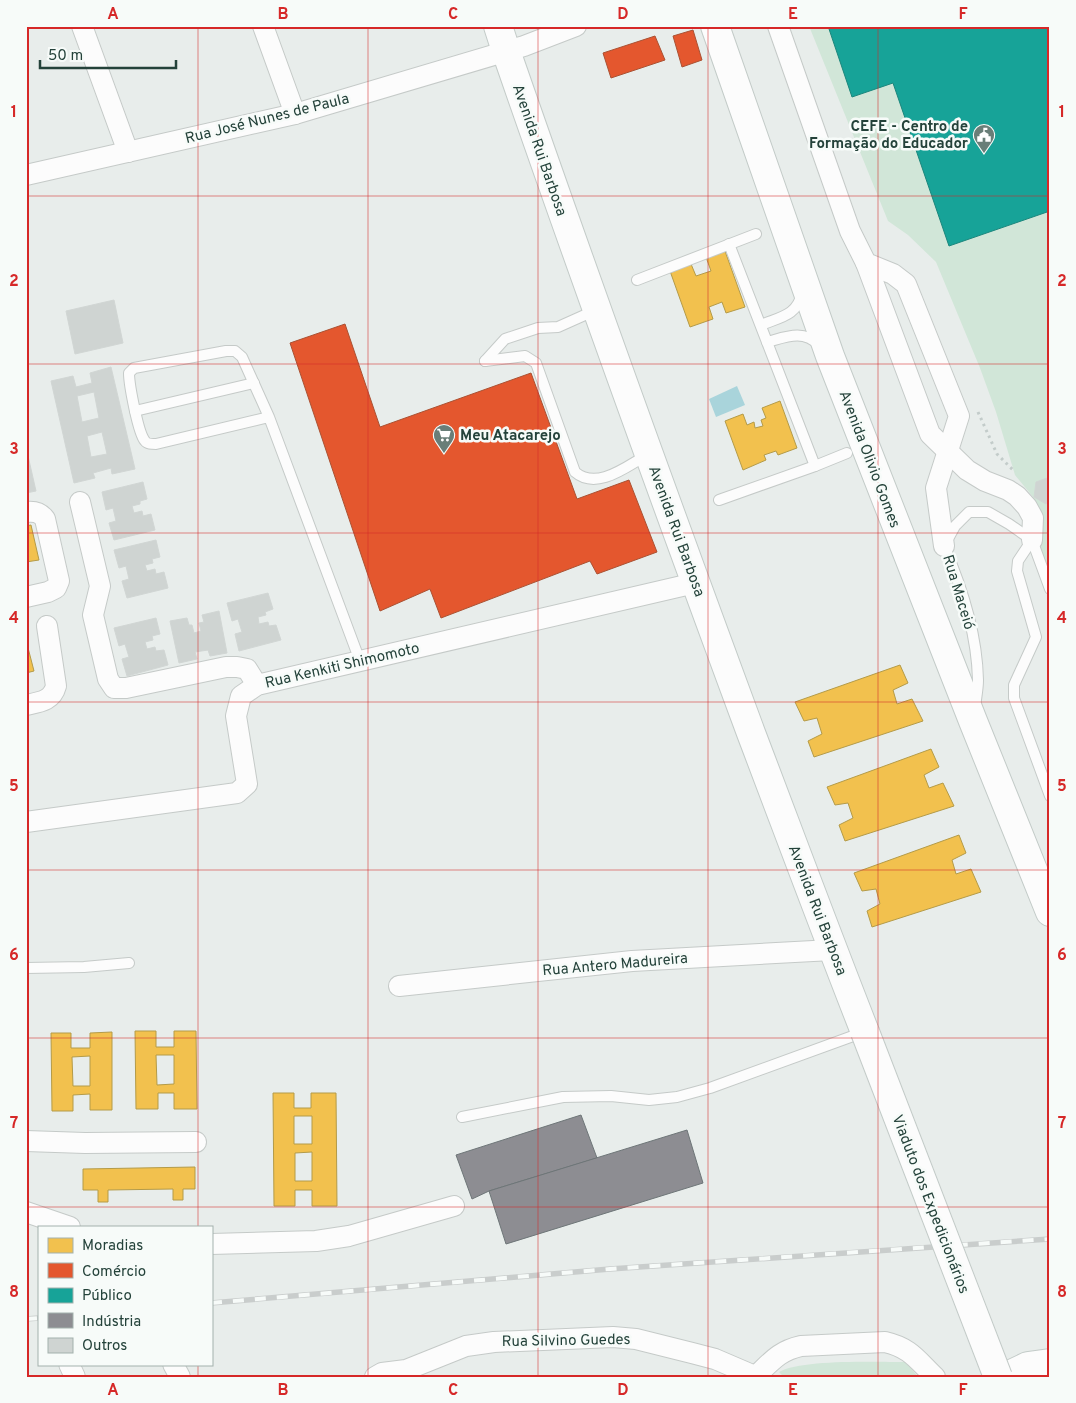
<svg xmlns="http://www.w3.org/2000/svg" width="1076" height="1403" font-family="Overpass,sans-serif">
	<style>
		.green { fill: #d1e6d8 }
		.water { fill: #a9d4db }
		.homes { fill: #f2c14e; stroke: #b49b48; fill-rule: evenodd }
		.shops { fill: #e4572e; stroke: #aa5132 }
		.public { fill: #17a398; stroke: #1b867c }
		.industry { fill: #8d8d92; stroke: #6e7678 }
		.building { fill: #cfd4d2; stroke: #d1d6d4; fill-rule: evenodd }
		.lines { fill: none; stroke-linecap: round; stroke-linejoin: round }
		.service-casing { stroke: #c5cac8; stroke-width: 12 }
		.minor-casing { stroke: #c5cac8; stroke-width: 22 }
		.secondary-casing { stroke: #c3cbc8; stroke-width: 30 }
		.path { stroke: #c3ccca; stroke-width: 3; stroke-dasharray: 2.5 4; stroke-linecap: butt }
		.service { stroke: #fcfcfc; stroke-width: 10 }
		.minor { stroke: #fcfcfc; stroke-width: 20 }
		.secondary { stroke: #fcfcfc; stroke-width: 28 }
		.rail-casing { stroke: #c9cdcc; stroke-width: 5.5 }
		.rail { stroke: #f7fbf9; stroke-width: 4; stroke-dasharray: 11; stroke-linecap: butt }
		.secondary-bridge-casing { stroke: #c3cbc8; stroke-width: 30; stroke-linecap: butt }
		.secondary-bridge { stroke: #fcfcfc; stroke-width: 28 }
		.grid { fill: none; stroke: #d62828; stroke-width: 1; stroke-opacity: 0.55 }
		.labels { text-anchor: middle; stroke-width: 5; stroke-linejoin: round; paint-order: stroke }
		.street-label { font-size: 15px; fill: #24423a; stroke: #f7fbf9 }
		.poi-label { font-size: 15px; font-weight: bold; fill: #24423a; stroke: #f7fbf9; text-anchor: end }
		.neatline { fill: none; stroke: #d62828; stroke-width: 2 }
		.grid-label { font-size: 16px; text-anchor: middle; font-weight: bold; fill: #d62828 }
	</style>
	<rect width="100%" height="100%" fill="#e8edeb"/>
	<!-- green -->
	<g class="green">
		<polygon points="809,26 1050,26 1050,584 1033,541 1037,520 1033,497 1015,475 996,412 980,368 936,262 908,235 888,221"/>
		<path d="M906,1362L918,1377H784L779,1372C801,1359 878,1362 906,1362Z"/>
	</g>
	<!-- water -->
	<polygon class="water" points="737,386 745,405 716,417 709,399"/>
	<!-- homes -->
	<g class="homes">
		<polygon points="725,251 745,307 726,313 722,302 709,307 713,319 690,327 670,271 691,264 696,276 711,271 706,257"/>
		<polygon points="780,401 797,448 778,455 776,451 764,455 766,460 743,470 725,421 743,414 747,425 754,422 755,428 763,426 761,420 766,418 762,408"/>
		<polygon points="31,525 39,560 26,562 26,526"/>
		<polygon points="26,640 34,671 26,673"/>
		<polygon points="900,665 908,683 893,690 897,704 912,699 923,721 814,757 808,741 822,734 817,718 804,721 795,702"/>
		<polygon points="931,749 939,767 924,775 929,788 943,783 954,806 845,841 839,825 853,818 848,803 835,805 827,787"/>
		<polygon points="959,835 966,853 952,860 956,874 971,869 981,892 872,927 867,911 880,904 876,889 862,891 854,873"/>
		<path d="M135,1031H156V1047H174V1031H196L197,1109H174V1093H158V1109H136ZM156,1055H174V1084L157,1085Z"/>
		<path d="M112,1032V1110H90V1094L73,1095V1111H52L51,1033H71V1048H90V1033ZM90,1056V1086H73L72,1057Z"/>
		<rect x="26" y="1034" width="2" height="78"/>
		<path d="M273,1093H294V1108H311V1093H336L337,1206H312V1190H295V1206H274ZM294,1116H312V1144H294ZM312,1152V1181H295V1153Z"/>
		<polygon points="195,1167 195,1189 183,1189 183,1200 173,1200 173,1189 108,1190 108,1202 98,1202 98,1190 83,1190 83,1169"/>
	</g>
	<!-- shops -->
	<g class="shops">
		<polygon points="693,30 702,60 682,67 673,36"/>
		<polygon points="655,36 665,60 611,78 603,53"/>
		<polygon points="345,324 380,427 531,373 577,499 629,480 657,552 597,574 590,561 441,618 430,589 380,611 290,343"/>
	</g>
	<!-- public -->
	<polygon class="public" points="828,26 1049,26 1050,211 949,246 893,83 852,97"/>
	<!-- industry -->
	<g class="industry">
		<polygon points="581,1115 597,1158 489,1191 472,1199 456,1155"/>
		<polygon points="687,1130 703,1183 506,1244 489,1191"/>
	</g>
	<!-- building -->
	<g class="building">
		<polygon points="114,300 123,343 75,354 66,311"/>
		<path d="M111,367L135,469L112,474L111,468L93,473L95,478L74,483L51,381L73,376L76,387L92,383L90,373ZM94,392L99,418L82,422L77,396ZM102,432L107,454L91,457L87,436Z"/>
		<polygon points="26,447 36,491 26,493"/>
		<polygon points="1050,477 1050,505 1049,502 1046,504 1034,497 1036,482"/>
		<polygon points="143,482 147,499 140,501 140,504 132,506 134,513 142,511 143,516 151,514 155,530 114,540 109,523 116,521 113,508 106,510 102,492"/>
		<polygon points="156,540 160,557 152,559 153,563 145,565 147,571 155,569 156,574 164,572 168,588 127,598 122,581 129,579 126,566 119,568 114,550"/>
		<polygon points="268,593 273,609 265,612 266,615 258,617 259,624 268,622 269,626 276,625 281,640 239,651 235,634 242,632 238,619 232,621 227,603"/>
		<polygon points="219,611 227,653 210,656 208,650 195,652 197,659 179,663 170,621 187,618 189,625 192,625 194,633 201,631 199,623 204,622 202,615"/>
		<polygon points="156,618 160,634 152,636 153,640 145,642 147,649 155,647 156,651 164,650 168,665 127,676 122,659 129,657 125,644 119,646 114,628"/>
	</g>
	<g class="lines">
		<!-- service casing -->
		<g class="service-casing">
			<g id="service">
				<polyline points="729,244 815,466"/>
				<polyline points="637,280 756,234"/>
				<path d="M761,325C780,317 797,316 802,293"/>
				<path d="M767,342C786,337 803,329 819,345"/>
				<path d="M485,361L525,356L536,363L575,472C597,491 627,466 647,455"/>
				<polyline points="485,361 505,339 538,328 558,327 596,310"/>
				<polyline points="135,411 254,383"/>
				<path d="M269,417L156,444C152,444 147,444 145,441C138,433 129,384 129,373L134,368L226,351H235L242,357L269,417L360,661"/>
				<polyline points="719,500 815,466 847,453"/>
				<polyline points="1032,540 1018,561 1017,571 1036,637 1014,685 1014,698 1050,796"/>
				<path d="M975,707C976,698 978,689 978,680C977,635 962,587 944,546L955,526L969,512H988L1009,524L1032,540L1050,589"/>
				<polyline points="26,968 84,967 129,963"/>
				<polyline points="462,1117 563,1097 611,1096 649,1100 677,1097 710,1088 864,1032"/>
			</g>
		</g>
		<!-- minor casing -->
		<g class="minor-casing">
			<g id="minor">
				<polyline points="82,26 128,152"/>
				<polyline points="263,26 295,114"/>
				<polyline points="778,26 850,231 866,263 893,274 906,284 959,416 936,488 944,546"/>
				<polyline points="26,175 295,114 524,46 576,26"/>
				<polyline points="866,263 930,434 967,470 985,481 1008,490 1017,496 1027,507 1033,518 1032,540"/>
				<polyline points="80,502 100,586 93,615 108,679 114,688 126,688 226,667 237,667 247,669 257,685"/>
				<path d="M26,512C34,511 40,512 45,519L59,581L56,588L48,592L26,597"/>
				<path d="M26,705C40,702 52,701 56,686L47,626"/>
				<polyline points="26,822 237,793 247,784 236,716 241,696 257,685 695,583"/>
				<polyline points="399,986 632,961 832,950"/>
				<polyline points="26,1141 85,1143 196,1142"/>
				<polyline points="26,1212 70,1227"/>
				<polyline points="211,1244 316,1241 349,1236 454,1206"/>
				<polyline points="69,1364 75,1377"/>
				<polyline points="173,1364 180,1377"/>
				<path d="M756,1376C772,1361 779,1351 801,1346L885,1342C911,1348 917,1360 935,1377"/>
				<polyline points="375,1377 382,1373 406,1370 466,1346 494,1342 613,1337 636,1339 692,1353 715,1359 757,1377"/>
			</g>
		</g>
		<!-- secondary casing -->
		<g class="secondary-casing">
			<g id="secondary">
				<path d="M498,26L506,51C585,279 667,506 751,733C789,833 826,933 865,1032"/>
				<polyline points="715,26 830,356 973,721 1050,912"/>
				<polyline points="1005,1377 1028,1366 1050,1363"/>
			</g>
		</g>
		<!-- path -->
		<polyline class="path" points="978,412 997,454 1015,472"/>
		<!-- service -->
		<use href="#service" class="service"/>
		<!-- minor -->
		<use href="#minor" class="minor"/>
		<!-- secondary -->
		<use href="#secondary" class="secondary"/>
		<!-- rail casing -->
		<g class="rail-casing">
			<g id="rail">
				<polyline points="211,1303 610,1269 1050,1239"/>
				<polyline points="26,1319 39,1318"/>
			</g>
		</g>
		<!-- rail -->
		<use href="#rail" class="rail"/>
		<!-- secondary-bridge casing -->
		<g class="secondary-bridge-casing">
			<polyline id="secondary-bridge" points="865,1032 998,1377"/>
		</g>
		<!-- secondary-bridge -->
		<use href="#secondary-bridge" class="secondary-bridge"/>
	</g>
	<!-- grid -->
	<path class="grid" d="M198,26V1227M368,26V1377M538,26V1377M708,26V1377M878,26V1377M26,196H1050M26,364H1050M26,533H1050M26,702H1050M26,870H1050M26,1038H1050M26,1207H1050M198,1364V1377"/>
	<!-- icons -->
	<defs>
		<g id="civic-pin" transform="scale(1.125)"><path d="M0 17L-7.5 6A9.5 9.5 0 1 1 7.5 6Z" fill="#697e78" stroke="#f7fbf9"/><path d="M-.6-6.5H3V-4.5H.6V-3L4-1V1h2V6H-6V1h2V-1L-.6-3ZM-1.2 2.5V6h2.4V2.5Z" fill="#fff"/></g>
		<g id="supermarket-pin" transform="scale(1.125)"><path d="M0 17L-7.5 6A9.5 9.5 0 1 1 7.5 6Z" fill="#697e78" stroke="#f7fbf9"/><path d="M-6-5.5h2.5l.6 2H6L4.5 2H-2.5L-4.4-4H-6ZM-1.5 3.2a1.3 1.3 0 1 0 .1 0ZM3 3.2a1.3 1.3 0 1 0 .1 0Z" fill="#fff"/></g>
	</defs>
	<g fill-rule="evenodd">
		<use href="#civic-pin" x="984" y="135"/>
		<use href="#supermarket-pin" x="444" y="435"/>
	</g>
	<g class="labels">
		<!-- street labels -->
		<g class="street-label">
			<text transform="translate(267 118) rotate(-14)" y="5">Rua José Nunes de Paula</text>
			<text transform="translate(540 150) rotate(71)" y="5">Avenida Rui Barbosa</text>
			<text transform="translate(870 459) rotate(69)" y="5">Avenida Olivio Gomes</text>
			<text transform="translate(677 531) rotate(70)" y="5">Avenida Rui Barbosa</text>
			<text transform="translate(959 592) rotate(73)" y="5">Rua Maceió</text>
			<text transform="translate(342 665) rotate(-13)" y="5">Rua Kenkiti Shimomoto</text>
			<text transform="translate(818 910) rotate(69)" y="5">Avenida Rui Barbosa</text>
			<text transform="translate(615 964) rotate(-5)" y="5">Rua Antero Madureira</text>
			<text transform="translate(931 1204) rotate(69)" y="5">Viaduto dos Expedicionários</text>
			<text transform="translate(566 1340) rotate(-1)" y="5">Rua Silvino Guedes</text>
		</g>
		<!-- poi labels -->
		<g class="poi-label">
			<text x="968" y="131">CEFE - Centro de<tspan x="968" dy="17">Formação do Educador</tspan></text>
			<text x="460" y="440" text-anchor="start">Meu Atacarejo</text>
		</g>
	</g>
	<!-- border -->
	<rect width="1076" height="1403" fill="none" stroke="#f7fbf9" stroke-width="55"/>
	<!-- legend -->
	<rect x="38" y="1226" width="175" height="140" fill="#f7fbf9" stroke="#a3b1ad"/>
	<rect x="48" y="1238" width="25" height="15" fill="#f2c14e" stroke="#a3b1ad"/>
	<text x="82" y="1250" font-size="15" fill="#24423a">Moradias</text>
	<rect x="48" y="1263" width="25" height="15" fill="#e4572e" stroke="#a3b1ad"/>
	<text x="82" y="1276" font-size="15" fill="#24423a">Comércio</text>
	<rect x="48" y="1288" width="25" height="15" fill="#17a398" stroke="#a3b1ad"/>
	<text x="82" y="1300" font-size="15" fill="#24423a">Público</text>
	<rect x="48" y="1313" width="25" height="15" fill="#8d8d92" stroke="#a3b1ad"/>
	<text x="82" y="1326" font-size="15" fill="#24423a">Indústria</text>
	<rect x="48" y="1338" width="25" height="15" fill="#cfd4d2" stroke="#a3b1ad"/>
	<text x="82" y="1350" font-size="15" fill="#24423a">Outros</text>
	<!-- scale -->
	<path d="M40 60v8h136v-8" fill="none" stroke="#24423a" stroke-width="2.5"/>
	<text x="48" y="60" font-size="15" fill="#24423a" stroke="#f7fbf9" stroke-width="4" paint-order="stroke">50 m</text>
	<rect x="28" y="28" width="1020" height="1348" class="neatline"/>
	<g class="grid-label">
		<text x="113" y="19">A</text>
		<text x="283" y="19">B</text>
		<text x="453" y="19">C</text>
		<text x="623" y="19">D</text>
		<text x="793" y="19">E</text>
		<text x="963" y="19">F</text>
		<text x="14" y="117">1</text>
		<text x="1062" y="117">1</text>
		<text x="14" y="286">2</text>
		<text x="1062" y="286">2</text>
		<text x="14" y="454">3</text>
		<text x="1062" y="454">3</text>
		<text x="14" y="623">4</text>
		<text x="1062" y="623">4</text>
		<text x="14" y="791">5</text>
		<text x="1062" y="791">5</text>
		<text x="14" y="960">6</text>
		<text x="1062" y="960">6</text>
		<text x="14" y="1128">7</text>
		<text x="1062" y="1128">7</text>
		<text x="14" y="1297">8</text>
		<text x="1062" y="1297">8</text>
		<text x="113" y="1395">A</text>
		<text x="283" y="1395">B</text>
		<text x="453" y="1395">C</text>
		<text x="623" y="1395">D</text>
		<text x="793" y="1395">E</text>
		<text x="963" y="1395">F</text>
	</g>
</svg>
